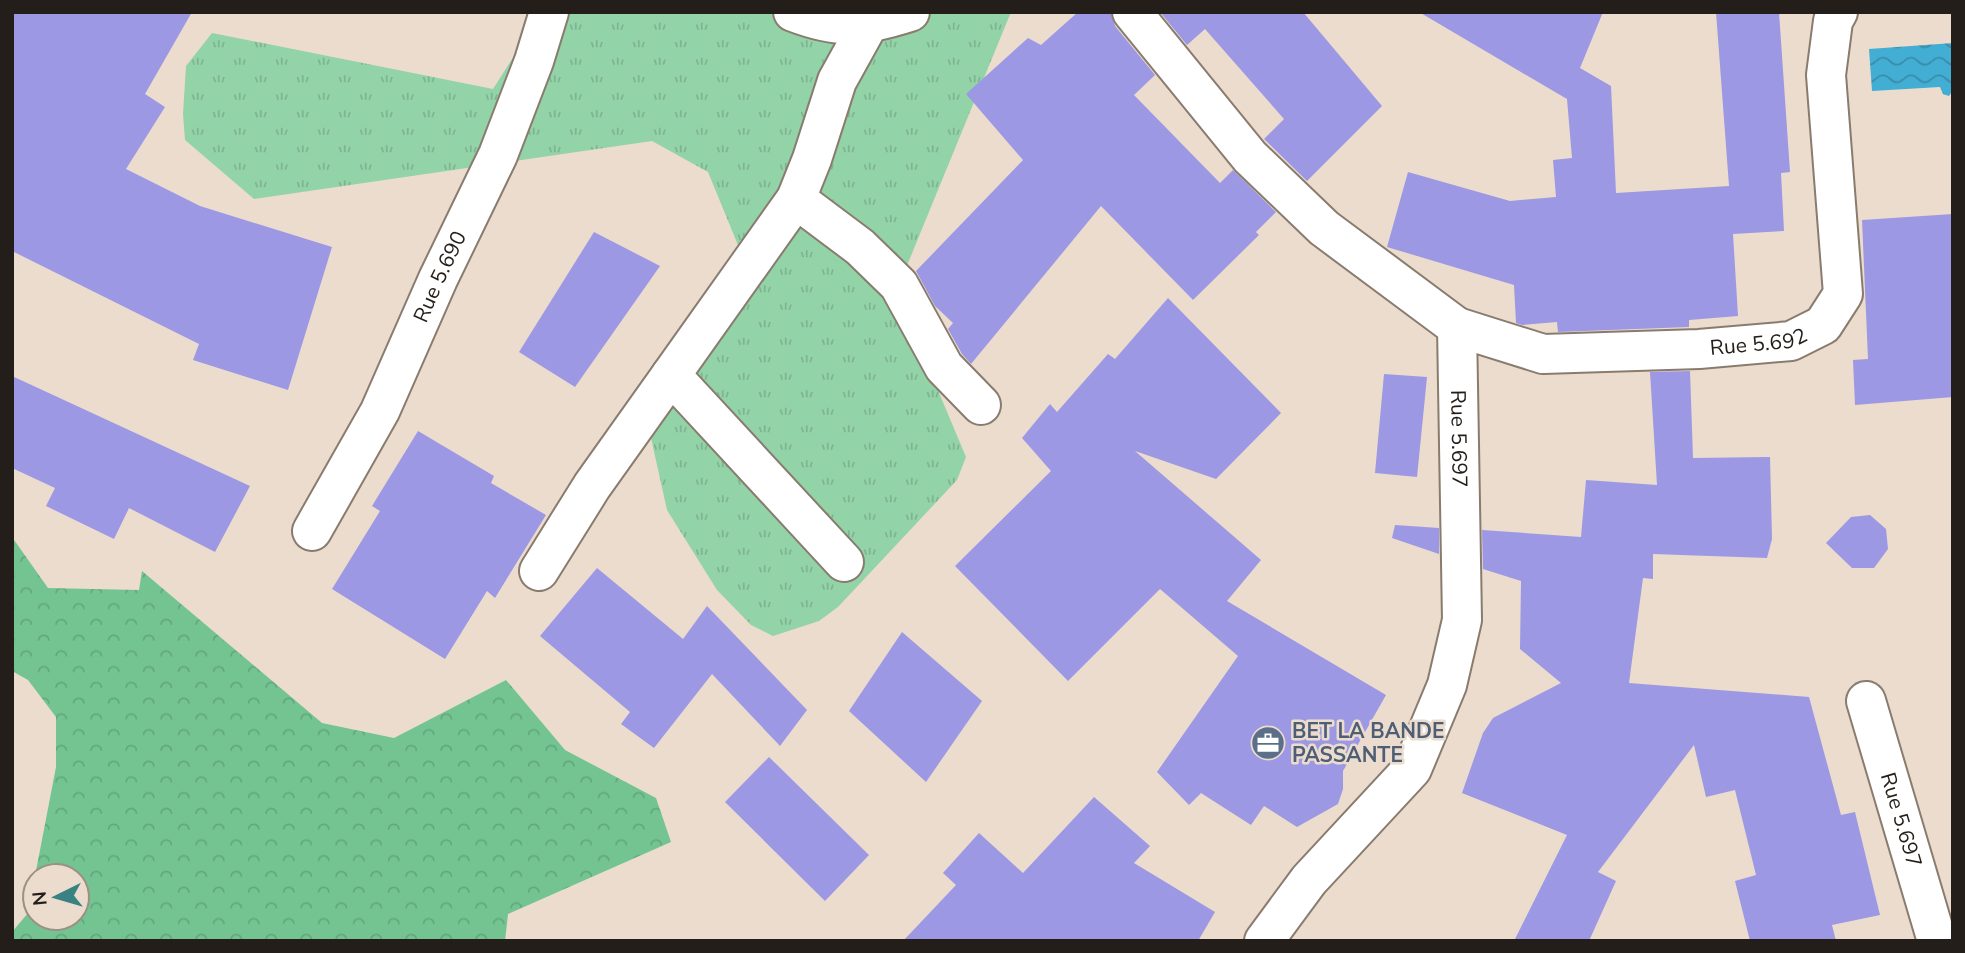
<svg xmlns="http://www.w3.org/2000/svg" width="1965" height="953" font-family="'Nunito Sans',sans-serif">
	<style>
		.grass { fill: url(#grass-tufts) }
		.forest { fill: url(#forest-crowns) }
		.water { fill: url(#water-waves) }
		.building { fill: #9c98e3 }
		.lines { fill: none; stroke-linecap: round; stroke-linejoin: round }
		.minor-casing { stroke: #897c6f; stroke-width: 42 }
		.minor { stroke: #fff; stroke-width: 38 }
		.labels { text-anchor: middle; stroke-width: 5; stroke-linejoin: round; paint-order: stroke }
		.street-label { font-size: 21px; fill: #231e19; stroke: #ebdccd }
		.service-label { font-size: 21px; font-weight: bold; fill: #4e5e75; stroke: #ebdccd; text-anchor: start }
	</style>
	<defs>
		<pattern id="grass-tufts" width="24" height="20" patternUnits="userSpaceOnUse" patternTransform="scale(1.75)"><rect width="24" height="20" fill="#93d3a8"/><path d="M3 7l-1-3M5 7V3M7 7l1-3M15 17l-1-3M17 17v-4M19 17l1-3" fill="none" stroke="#7eb590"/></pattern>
		<pattern id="forest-crowns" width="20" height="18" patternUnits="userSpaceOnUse" patternTransform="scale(1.75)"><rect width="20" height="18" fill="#73c491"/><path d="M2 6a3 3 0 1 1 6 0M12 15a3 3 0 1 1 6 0" fill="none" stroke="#63a87c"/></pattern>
		<pattern id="water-waves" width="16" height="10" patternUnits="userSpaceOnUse" patternTransform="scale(1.75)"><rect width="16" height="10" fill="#43aed3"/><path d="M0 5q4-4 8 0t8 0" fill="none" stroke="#388daa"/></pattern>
	</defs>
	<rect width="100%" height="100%" fill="#ebdccd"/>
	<!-- grass -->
	<polygon class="grass" points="542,12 1011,12 899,285 898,295 966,457 957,480 838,607 819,621 773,636 751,625 717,590 667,510 651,438 661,415 747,267 708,172 652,141 254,199 185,140 183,114 186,66 212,33 493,89"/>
	<!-- forest -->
	<polygon class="forest" points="12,537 48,588 139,590 142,571 322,723 394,738 506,680 565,750 656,798 671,842 508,914 505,941 12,941 12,932 28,913 35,877 35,918 77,918 77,876 35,876 56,767 56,717 28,680 12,671"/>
	<!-- water -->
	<polygon class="water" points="1953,43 1953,90 1949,96 1943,94 1940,87 1872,91 1869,49"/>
	<!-- building -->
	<g class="building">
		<polygon points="12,12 192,12 145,94 165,107 126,169 200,206 332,247 288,390 193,360 199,344 12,251"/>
		<polygon points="1078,12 1111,12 1115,26 1155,75 1134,95 1220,183 1233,170 1276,212 1256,232 1259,235 1193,300 1101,206 971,364 962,354 948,329 953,323 935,306 916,271 1023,160 966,94 1028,38 1041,45"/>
		<polygon points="1160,12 1303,12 1382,106 1307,181 1264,139 1284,119 1205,29 1187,45"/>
		<polygon points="1419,12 1603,12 1580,68 1611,86 1616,193 1729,186 1716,12 1779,12 1790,172 1781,173 1784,231 1733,234 1738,316 1689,320 1689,327 1558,332 1557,322 1522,325 1516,323 1514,285 1387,247 1408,172 1510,201 1556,197 1553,160 1572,158 1567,99"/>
		<polygon points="1953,214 1953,397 1855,405 1853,360 1868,359 1862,220"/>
		<polygon points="594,232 660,266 575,387 519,352"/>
		<polygon points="1168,298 1281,413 1216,479 1135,451 1261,560 1227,601 1386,695 1343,771 1343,789 1338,804 1297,827 1264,806 1251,825 1201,793 1189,805 1157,772 1238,656 1160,589 1068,681 955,566 1051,471 1022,438 1050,404 1057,412 1108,354 1115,359"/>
		<polygon points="1690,371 1693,458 1770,457 1772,539 1767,558 1653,554 1653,579 1643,578 1629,683 1809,697 1841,815 1855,812 1880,915 1832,925 1836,941 1750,941 1735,881 1756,875 1735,790 1706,797 1694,745 1598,872 1616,881 1589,941 1514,941 1567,835 1462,793 1483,733 1493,718 1561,683 1520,649 1521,581 1483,569 1482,530 1581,537 1586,480 1657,485 1650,372"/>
		<polygon points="1384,374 1427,377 1417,477 1375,473"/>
		<polygon points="12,376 250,486 215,552 129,508 114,539 46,506 55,488 12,468"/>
		<polygon points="418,431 494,476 491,483 546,515 495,598 487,591 445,659 332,589 380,511 372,506"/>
		<polygon points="1870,515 1886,529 1888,549 1874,568 1852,568 1826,543 1851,517"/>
		<polygon points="1395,525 1439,528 1439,554 1392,538"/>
		<polygon points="597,568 683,639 707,606 807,710 780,746 712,674 654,748 621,724 630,712 540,636"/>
		<polygon points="902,632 982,701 926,782 849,711"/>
		<polygon points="769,757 869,855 825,901 725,802"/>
		<polygon points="1094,797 1150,846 1134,863 1215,912 1198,941 903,941 956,885 943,873 979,833 1023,873"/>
	</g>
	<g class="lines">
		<!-- minor casing -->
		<g class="minor-casing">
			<g id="minor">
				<path d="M793,12C840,30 863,27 910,12"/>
				<path id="s1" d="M1132,12L1250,157L1324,228L1457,327L1462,620L1447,685L1412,769L1309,880L1264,941"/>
				<polyline points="796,199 860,247 899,285 944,367 981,405"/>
				<path id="s2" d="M1457,327L1543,354L1699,349L1791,341L1823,325L1843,294L1826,75L1833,21L1838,12"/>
				<path id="s3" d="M312,531L380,411L438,279L498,155L534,61L549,12"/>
				<polyline points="844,562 671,375 796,199 812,159 837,81 868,25"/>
				<polyline points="539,571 592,486 671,375"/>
				<path id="s4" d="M1866,701L1937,941"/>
			</g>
		</g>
		<!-- minor -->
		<use href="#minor" class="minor"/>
	</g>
	<!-- icons -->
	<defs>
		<g id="office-disc" transform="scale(1.75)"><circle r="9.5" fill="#5c6f8a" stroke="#ebdccd"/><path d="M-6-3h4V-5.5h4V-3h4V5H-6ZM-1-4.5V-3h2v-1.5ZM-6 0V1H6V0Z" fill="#fff"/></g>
	</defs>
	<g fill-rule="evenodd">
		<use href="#office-disc" x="1268" y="743"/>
	</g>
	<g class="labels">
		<!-- street labels -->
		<g class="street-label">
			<text dy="7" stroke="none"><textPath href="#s3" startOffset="285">Rue 5.690</textPath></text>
			<text dy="7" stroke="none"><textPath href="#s2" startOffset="306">Rue 5.692</textPath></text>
			<text dy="7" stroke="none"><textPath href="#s1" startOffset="567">Rue 5.697</textPath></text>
			<text dy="7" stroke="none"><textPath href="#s4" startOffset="124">Rue 5.697</textPath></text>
		</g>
		<!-- service labels -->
		<g class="service-label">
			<text x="1292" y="738">BET LA BANDE<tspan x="1292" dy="24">PASSANTE</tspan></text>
		</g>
	</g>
	<!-- border -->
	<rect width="1965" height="953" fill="none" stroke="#231e19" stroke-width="28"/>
	<!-- north arrow -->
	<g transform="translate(56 897) rotate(265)"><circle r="33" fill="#ebdccd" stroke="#9b9085" stroke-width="2"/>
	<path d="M0-5L12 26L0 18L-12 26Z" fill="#398183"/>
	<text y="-10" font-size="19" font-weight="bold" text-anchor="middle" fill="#231e19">N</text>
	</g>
</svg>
